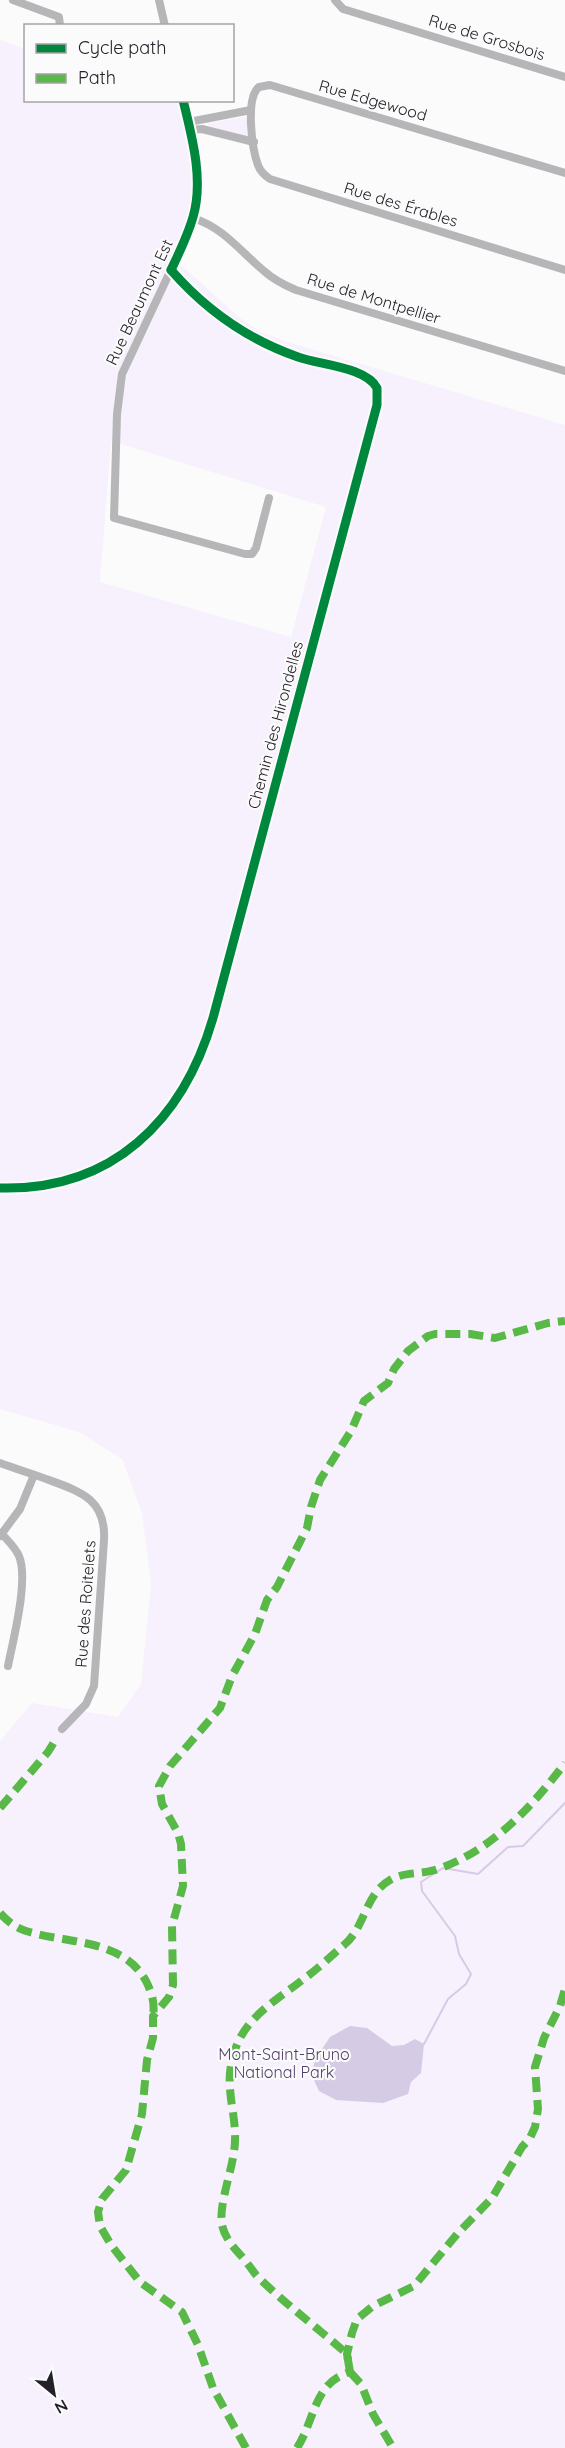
<svg xmlns="http://www.w3.org/2000/svg" width="565" height="2448" font-family="Quicksand,sans-serif">
	<style>
		.green { fill: #f6f1fc; fill-rule: evenodd }
		.water { fill: #d6cbe5 }
		.lines { fill: none; stroke-linecap: round; stroke-linejoin: round }
		.stream { stroke: #d6cbe5; stroke-width: 2 }
		.minor { stroke: #b6b5b8; stroke-width: 8 }
		.quiet { stroke: #58b947; stroke-width: 8; stroke-dasharray: 15 8; stroke-linecap: butt }
		.cycleway-casing { stroke: #fbfbfb; stroke-width: 13 }
		.cycleway { stroke: #00873e; stroke-width: 9 }
		.labels { text-anchor: middle; stroke-width: 4.5; stroke-linejoin: round; paint-order: stroke }
		.street-label { font-size: 16px; fill: #242029; stroke: #fbfbfb }
		.park-label { font-size: 16px; fill: #523c6c; stroke: #fbfbfb }
	</style>
	<rect width="100%" height="100%" fill="#fbfbfb"/>
	<!-- green -->
	<g class="green">
		<path d="M0,40L25,49L26,100L178,101C186,135 197,173 190,208C187,225 179,241 172,257L240,318L259,331L284,341L565,425V2448H0V1741L32,1703L118,1717L141,1684L151,1585L142,1513L122,1459L79,1432L0,1409ZM111,441L326,507L291,637L100,582Z"/>
		<polygon points="245,117 247,120 247,136 208,126 208,123"/>
	</g>
	<!-- water -->
	<polygon class="water" points="350,2026 367,2028 392,2046 404,2045 415,2039 424,2044 421,2073 411,2082 408,2094 383,2103 336,2100 319,2091 311,2074 316,2058 330,2037"/>
	<g class="lines">
		<!-- stream -->
		<polyline class="stream" points="424,2044 448,1999 466,1984 471,1974 459,1954 455,1936 422,1891 421,1882 443,1868 478,1874 508,1847 523,1846 565,1803"/>
		<!-- minor -->
		<g class="minor">
			<polyline points="13,0 59,17 60,26"/>
			<polyline points="159,0 165,26"/>
			<polyline points="335,0 343,9 565,77"/>
			<polyline points="183,100 195,153 195,206 190,226 176,259 122,374 117,414 114,518 245,554 252,554 256,548 269,498"/>
			<polyline points="189,122 251,110"/>
			<polyline points="190,130 202,129 254,142"/>
			<path d="M565,173L270,85L259,87C245,98 252,149 258,165C260,171 264,175 270,179L565,270"/>
			<path d="M193,218C224,228 240,251 264,271C274,280 284,285 296,290L565,371"/>
			<path d="M0,1188C112,1191 183,1121 213,1018L377,405V388C366,367 320,365 298,357C249,340 205,309 171,270"/>
			<path d="M0,1463C16,1469 33,1474 49,1480C82,1492 106,1500 104,1540L94,1686L86,1704L62,1729"/>
			<path d="M2,1534C8,1541 15,1547 19,1556C29,1580 13,1640 8,1666"/>
			<polyline points="0,1536 20,1509 34,1475"/>
		</g>
		<!-- quiet -->
		<g class="quiet">
			<polyline points="0,1808 48,1752 56,1739"/>
			<path d="M0,1913C7,1921 16,1928 26,1931C67,1944 122,1938 146,1981C152,1993 155,2003 153,2016"/>
			<polyline points="348,2360 347,2354 352,2333 357,2319 373,2306 414,2286 458,2233 492,2198 522,2147 530,2138 535,2127 538,2109 535,2067 544,2038 560,2006 565,1989"/>
			<path d="M350,2372L347,2354C319,2329 288,2306 261,2280C254,2274 250,2266 244,2259C235,2249 225,2239 222,2225C218,2203 235,2165 235,2140C236,2118 228,2096 230,2073C235,2022 269,2006 305,1978C319,1968 331,1956 344,1945C365,1928 365,1894 390,1880C405,1871 423,1875 438,1869C492,1850 531,1808 565,1763"/>
			<polyline points="350,2372 361,2384 373,2414 393,2448"/>
			<polyline points="246,2448 213,2388 198,2345 182,2312 140,2282 111,2245 100,2226 98,2212 102,2199 126,2170 142,2114 147,2060 153,2038 153,2016 169,1997 173,1985 172,1926 183,1886 181,1844 178,1833 162,1804 159,1786 170,1766 220,1708 232,1676 255,1634 267,1600 277,1587 307,1528 311,1507 320,1480 351,1431 364,1401 388,1383 394,1369 408,1351 428,1336 435,1334 470,1334 495,1338 548,1323 565,1321"/>
			<path d="M297,2448C315,2420 314,2382 350,2372"/>
		</g>
		<!-- cycleway casing -->
		<g class="cycleway-casing">
			<g id="cycleway">
				<path d="M171,270C179,253 188,235 193,217C204,180 192,137 183,100"/>
				<path d="M0,1188C112,1191 183,1121 213,1018L377,405V388C366,367 320,365 298,357C249,340 205,309 171,270"/>
			</g>
		</g>
		<!-- cycleway -->
		<use href="#cycleway" class="cycleway"/>
	</g>
	<g class="labels">
		<!-- street labels -->
		<g class="street-label">
			<text transform="translate(487 37) rotate(17)" y="6">Rue de Grosbois</text>
			<text transform="translate(373 100) rotate(16)" y="6">Rue Edgewood</text>
			<text transform="translate(401 204) rotate(17)" y="6">Rue des Érables</text>
			<text transform="translate(374 298) rotate(17)" y="6">Rue de Montpellier</text>
			<text transform="translate(139 302) rotate(-65)" y="6">Rue Beaumont Est</text>
			<text transform="translate(275 725) rotate(-75)" y="6">Chemin des Hirondelles</text>
			<text transform="translate(85 1604) rotate(-86)" y="6">Rue des Roitelets</text>
		</g>
		<!-- park labels -->
		<g class="park-label">
			<text x="284" y="2060">Mont-Saint-Bruno<tspan x="284" dy="18">National Park</tspan></text>
		</g>
	</g>
	<!-- legend -->
	<rect x="24" y="24" width="210" height="78" fill="#fbfbfb" stroke="#a5a3a7" stroke-width="1.5"/>
	<rect x="36" y="44" width="30" height="9" fill="#00873e" stroke="#a5a3a7" stroke-width="1.5"/>
	<text x="78" y="54" font-size="18" fill="#242029">Cycle path</text>
	<rect x="36" y="74" width="30" height="9" fill="#58b947" stroke="#a5a3a7" stroke-width="1.5"/>
	<text x="78" y="84" font-size="18" fill="#242029">Path</text>
	<!-- north arrow -->
	<g transform="translate(54 2394) rotate(150)" stroke="#fbfbfb" stroke-width="4.5" paint-order="stroke">
	<path d="M0-4.5L10 22L0 15L-10 22Z" fill="#242029"/>
	<text y="-9" font-size="16" font-weight="bold" text-anchor="middle" fill="#242029">N</text>
	</g>
</svg>
